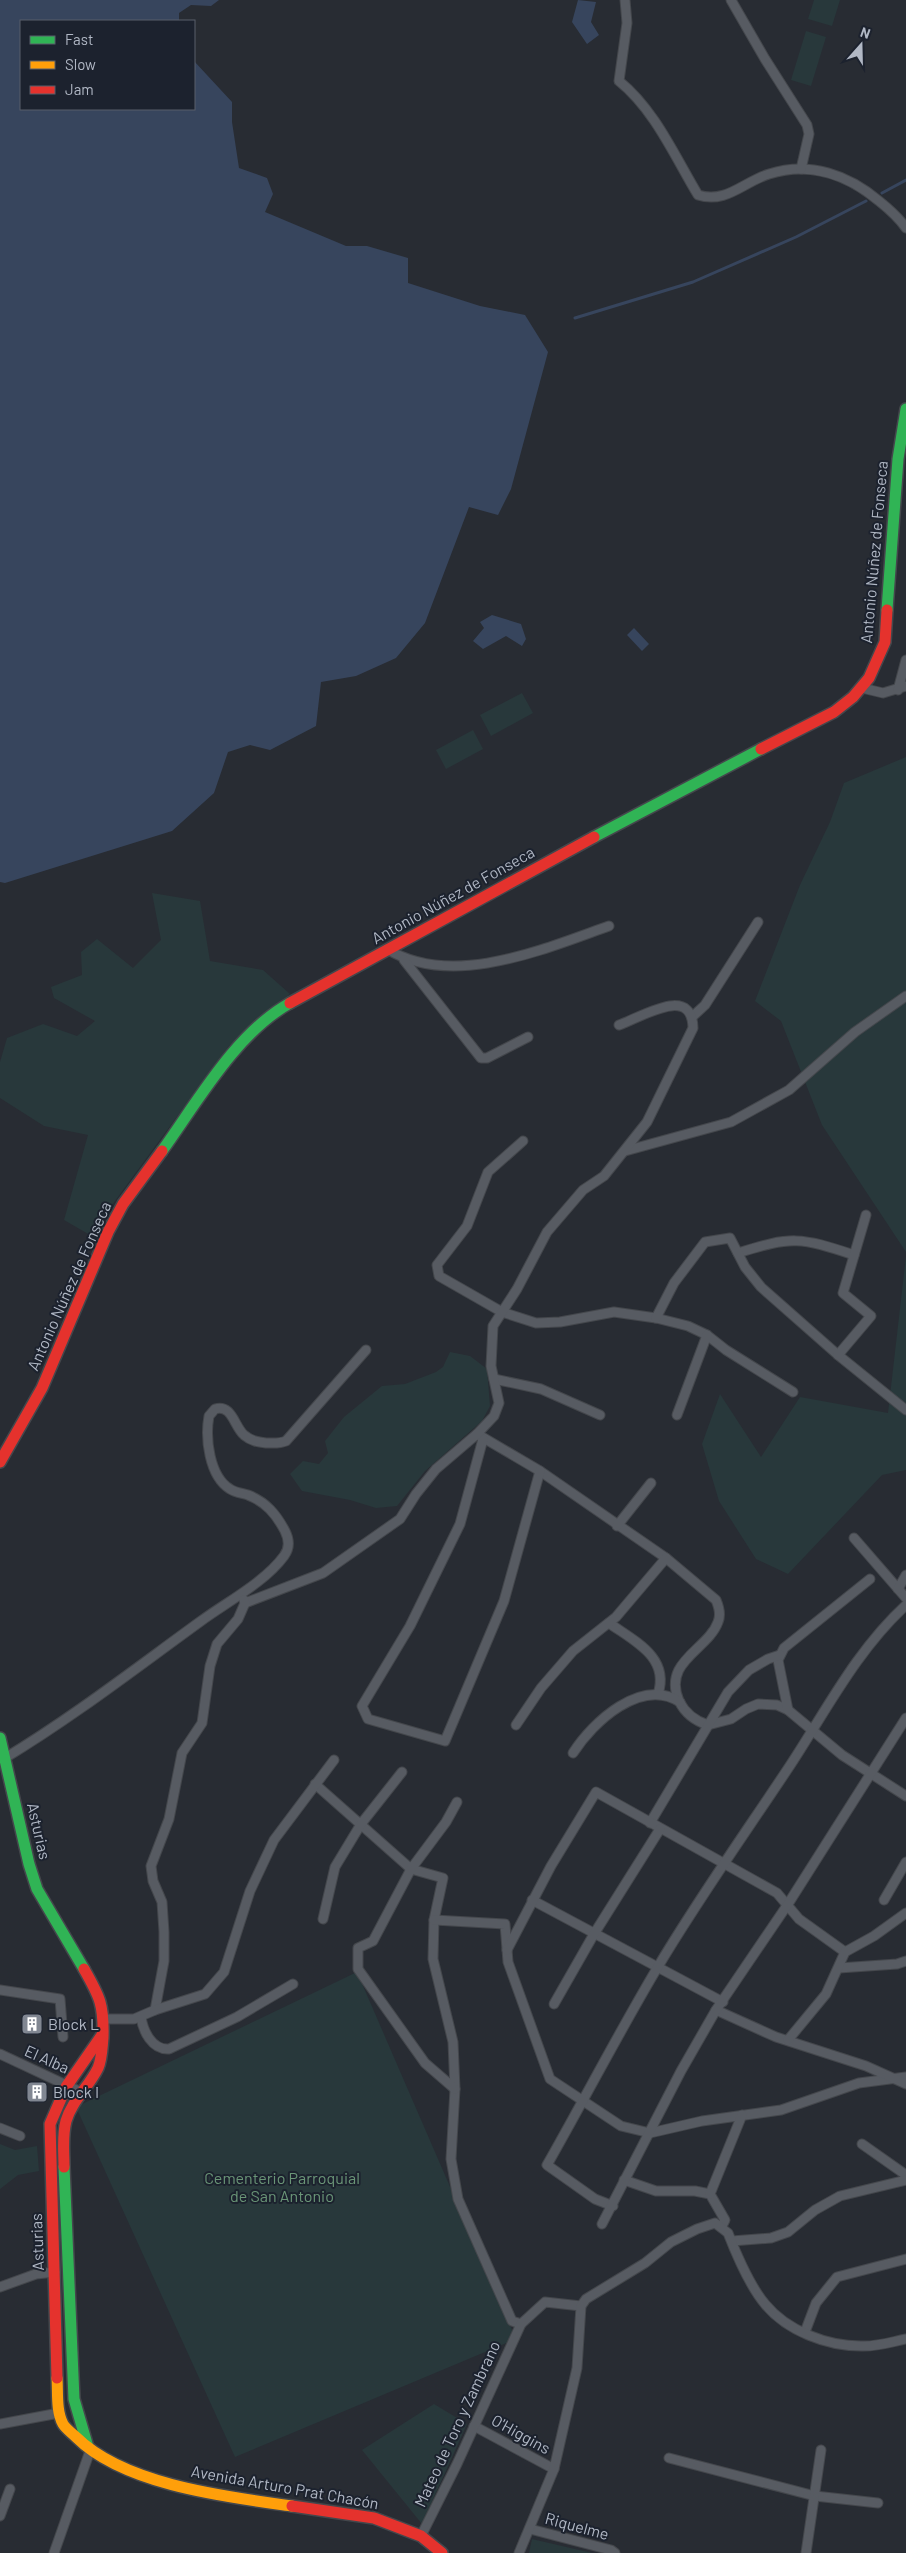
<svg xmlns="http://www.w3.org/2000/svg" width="906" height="2553" font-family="Barlow,sans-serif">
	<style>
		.green { fill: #28383b }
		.water { fill: #37455d }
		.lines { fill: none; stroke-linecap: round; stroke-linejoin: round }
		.stream { stroke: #37455d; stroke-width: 3 }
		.street-casing { stroke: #44474c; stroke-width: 11 }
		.fast-casing { stroke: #44474c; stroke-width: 14 }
		.slow-casing { stroke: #44474c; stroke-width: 14 }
		.jam-casing { stroke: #44474c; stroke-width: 14 }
		.street { stroke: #575b62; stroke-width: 9 }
		.fast { stroke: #30b455; stroke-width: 11 }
		.slow { stroke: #ff9f0a; stroke-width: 11 }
		.jam { stroke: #e5322d; stroke-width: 11 }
		.labels { text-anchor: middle; stroke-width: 4; stroke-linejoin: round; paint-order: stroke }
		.street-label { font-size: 16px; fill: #b1b8c5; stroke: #1c222e }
		.poi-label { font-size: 16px; fill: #b1b8c5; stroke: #1c222e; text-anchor: start }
		.park-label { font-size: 16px; fill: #6a9577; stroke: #1c222e }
	</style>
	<rect width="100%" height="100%" fill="#282c33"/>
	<!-- green -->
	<g class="green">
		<polygon points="814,0 840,0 832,26 808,19"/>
		<polygon points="806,31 826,37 811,86 791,80"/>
		<polygon points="522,693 533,713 491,736 480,715"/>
		<polygon points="473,730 483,749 446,769 436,750"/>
		<polygon points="906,757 906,1252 822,1125 781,1021 755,1001 800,885 830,822 844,783"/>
		<polygon points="152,893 200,901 210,961 263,970 290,994 229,1046 90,1235 64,1220 88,1135 44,1126 0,1098 0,1062 7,1038 43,1024 77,1036 95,1021 54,998 51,987 82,975 81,952 97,939 133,968 161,940"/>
		<polygon points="906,1256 906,1470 882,1475 788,1574 756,1559 719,1501 702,1444 720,1394 761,1457 800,1397 888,1413"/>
		<polygon points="450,1352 470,1356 487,1369 490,1406 482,1421 425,1471 397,1506 376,1508 350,1500 302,1491 290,1474 303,1461 319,1464 328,1453 325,1441 344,1417 382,1386 405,1384 436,1372 443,1367"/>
		<polygon points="357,1972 516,2339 235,2457 76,2107"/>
		<polygon points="0,2144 15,2150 37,2146 39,2171 18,2175 0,2189"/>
		<polygon points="434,2404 467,2424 422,2524 362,2450"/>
		<polygon points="532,2539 592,2553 529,2553"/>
	</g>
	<!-- water -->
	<g class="water">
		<polygon points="0,0 219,0 211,6 191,5 179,13 179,21 21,21 21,109 194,109 194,61 232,102 232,122 239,168 267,178 273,194 265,212 346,246 367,246 408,258 408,283 480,306 525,315 548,352 511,489 498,515 469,507 425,623 396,658 356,676 321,682 316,726 270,750 250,745 228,752 214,793 172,831 5,883 0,882"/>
		<polygon points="578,0 596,2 591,22 599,35 587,44 572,22"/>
		<polygon points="492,615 521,624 526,639 522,646 506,636 483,649 473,641 484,628 480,622"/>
		<polygon points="634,628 649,644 642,651 627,635"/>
	</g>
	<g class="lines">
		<!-- stream -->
		<g class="stream">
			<polyline points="882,193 906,180"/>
			<polyline points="575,318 693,282 796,237 866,201"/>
		</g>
		<!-- street casing -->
		<g class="street-casing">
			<g id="street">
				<path d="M625,0L627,23L619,81C655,110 675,157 698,195C726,204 743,182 769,174C810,161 848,175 879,201C889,209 899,218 906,228"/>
				<polyline points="731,0 765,59 807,125 809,134 801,169"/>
				<polyline points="862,688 883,693 906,686"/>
				<polyline points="898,690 906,660"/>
				<path d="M387,949C452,989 544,949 609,926"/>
				<polyline points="404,960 481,1058 487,1058 528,1037"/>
				<polyline points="692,1017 705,1005 758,922"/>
				<polyline points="523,1141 488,1172 467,1226 437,1265 439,1276 502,1312 536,1323 560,1322 614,1312 656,1318 688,1326 707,1335 726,1350 793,1392"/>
				<polyline points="625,1151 731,1122 789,1090 855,1032 906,996"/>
				<path d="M738,1253C792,1236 800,1237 854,1255"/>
				<polyline points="656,1318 674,1283 705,1242 730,1238 745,1267 761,1287 838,1355 906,1410"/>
				<polyline points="838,1355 871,1316 843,1293 866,1215"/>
				<polyline points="494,1379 541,1389 600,1415"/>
				<polyline points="677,1415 707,1335"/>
				<path d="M477,1434L540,1471L666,1558L716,1600C719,1607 721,1615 718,1622C708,1650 662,1661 679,1701C685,1713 695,1721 708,1725L731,1719L746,1709L758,1704L777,1705L788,1710L842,1755L906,1796"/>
				<polyline points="483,1439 460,1524 410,1626 362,1706 368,1719 445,1741 504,1601 540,1471"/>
				<polyline points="617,1526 651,1483"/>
				<polyline points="854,1538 906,1598"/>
				<polyline points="898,1589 906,1575"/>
				<path d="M245,1603L323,1573L400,1519L416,1494L436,1469L477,1434L494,1416L499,1403L491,1366L493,1326L517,1289L547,1232L583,1190L604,1176L647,1122L693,1028C692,984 642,1017 619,1025"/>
				<path d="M609,1623C634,1641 670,1657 658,1694"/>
				<polyline points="788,1710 778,1660 784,1648 870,1579"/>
				<polyline points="516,1725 541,1688 573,1651 616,1617 666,1558"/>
				<path d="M573,1753C593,1722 641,1677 680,1702"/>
				<path d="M5,1758C73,1717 136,1668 201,1621C227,1602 265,1582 284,1556C290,1548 289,1539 285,1531C276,1514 266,1502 248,1495C242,1493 236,1493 230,1489C209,1476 205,1438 209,1416L215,1409C232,1404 234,1426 244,1435C251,1441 258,1442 266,1443C273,1443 279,1444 286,1441L366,1350"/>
				<polyline points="315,1784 411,1869 443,1878 434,1920 433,1959 453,2042 455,2089 451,2159 458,2199 512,2321 521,2324"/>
				<polyline points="650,1823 728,1692 749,1670 768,1659 780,1655"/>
				<polyline points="532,1900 723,2002"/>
				<polyline points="884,1900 906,1862"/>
				<polyline points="323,1919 335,1867 361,1824 402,1772"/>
				<polyline points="434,1920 505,1924 508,1962 550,2079 621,2126 650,2133 702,2121 781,2110 859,2083 906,2077"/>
				<polyline points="507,1950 551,1866 596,1792 777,1893 799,1919 845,1952"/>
				<polyline points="839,1968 897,1964 906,1961"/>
				<polyline points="0,1990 60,1999 63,2037"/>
				<polyline points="554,2004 594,1934 660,1829"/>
				<polyline points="155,2010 164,1961 164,1932 162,1902 153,1881 151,1866 169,1819 182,1753 202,1723 210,1666 217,1644 238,1619 245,1603 244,1600"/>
				<polyline points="716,2010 776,2037 866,2066 906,2084"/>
				<path d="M141,2017C143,2031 152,2050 169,2049L237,2017L293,1984"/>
				<polyline points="105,2019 134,2019 155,2010 205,1994 224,1972 250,1891 274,1840 334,1760"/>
				<polyline points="788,2040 826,1994 845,1952 874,1936 906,1913"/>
				<polyline points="0,2054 81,2092"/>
				<polyline points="455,2089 425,2063 358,1969 358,1948 373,1941 411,1869 446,1822 457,1802"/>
				<polyline points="0,2128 20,2136"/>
				<polyline points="862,2144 906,2175"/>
				<polyline points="624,2180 656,2191 695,2191 710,2194 725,2220 722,2226"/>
				<polyline points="710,2194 742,2115"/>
				<path d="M613,2206L595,2199L547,2165C584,2100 618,2034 656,1970C698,1899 746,1832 791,1764C827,1709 857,1650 906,1605"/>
				<polyline points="602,2224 681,2071 716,2010 788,1904 906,1718"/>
				<polyline points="732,2241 771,2238 788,2232 815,2210 840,2196 906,2180"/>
				<polyline points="0,2287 36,2274 55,2272"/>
				<polyline points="805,2332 816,2303 837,2277 906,2259"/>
				<polyline points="0,2424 59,2413"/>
				<polyline points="474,2426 554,2469"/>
				<polyline points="669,2458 815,2496 878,2503"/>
				<polyline points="0,2516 10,2489"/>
				<polyline points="530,2529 611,2550 615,2553"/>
				<polyline points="421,2536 457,2464 521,2324 545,2302 581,2306"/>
				<polyline points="54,2553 90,2451"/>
				<path d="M519,2553L554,2469L577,2368L581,2306L586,2299L645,2263L671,2242L697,2229L715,2223L728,2233C737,2256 749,2285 765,2304C787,2331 827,2346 861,2346C876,2347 891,2342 906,2339"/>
				<polyline points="806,2553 821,2450"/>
			</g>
		</g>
		<!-- fast casing -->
		<g class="fast-casing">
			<g id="fast">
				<polyline points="887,610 898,459 906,409"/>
				<polyline points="594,837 761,749"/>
				<path d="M162,1151C198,1101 236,1033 290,1003"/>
				<polyline points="0,1738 29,1864 37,1889 84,1969"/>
				<polyline points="64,2167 74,2399 88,2447"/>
			</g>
		</g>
		<!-- slow casing -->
		<g class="slow-casing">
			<path id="slow" d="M57,2378C58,2393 56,2411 63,2424C66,2429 72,2433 76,2437C124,2485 227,2497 292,2506"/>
		</g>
		<!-- jam casing -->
		<g class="jam-casing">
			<g id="jam">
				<polyline points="761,749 834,712 853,697 869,678 885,642 887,610"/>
				<polyline points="290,1003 594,837"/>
				<polyline points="0,1462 42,1388 108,1232 123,1204 162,1151"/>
				<path d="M64,2167C64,2151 62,2136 66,2121C72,2100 89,2087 98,2068C102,2059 102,2047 103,2038C104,2005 100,1997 84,1969"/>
				<polyline points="57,2378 50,2124 66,2087 102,2035"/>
				<polyline points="292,2506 374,2518 421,2536 442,2553"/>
			</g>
		</g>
		<!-- street -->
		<use href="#street" class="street"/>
		<!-- fast -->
		<use href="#fast" class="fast"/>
		<!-- slow -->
		<use href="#slow" class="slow"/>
		<!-- jam -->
		<use href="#jam" class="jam"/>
	</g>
	<!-- icons -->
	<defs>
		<g id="building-square" transform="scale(1.125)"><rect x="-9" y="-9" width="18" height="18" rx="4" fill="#818792" stroke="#1c222e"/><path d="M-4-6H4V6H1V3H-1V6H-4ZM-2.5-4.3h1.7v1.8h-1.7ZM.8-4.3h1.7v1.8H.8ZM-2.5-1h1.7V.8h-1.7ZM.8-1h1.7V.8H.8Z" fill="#fff"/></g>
	</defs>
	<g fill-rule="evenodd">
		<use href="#building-square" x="32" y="2024"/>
		<use href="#building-square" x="37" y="2092"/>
	</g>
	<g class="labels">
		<!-- street labels -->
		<g class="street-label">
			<text transform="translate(874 552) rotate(-85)" y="6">Antonio Núñez de Fonseca</text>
			<text transform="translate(453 895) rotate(-29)" y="6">Antonio Núñez de Fonseca</text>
			<text transform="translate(69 1286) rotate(-66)" y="6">Antonio Núñez de Fonseca</text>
			<text transform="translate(39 1831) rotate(77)" y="6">Asturias</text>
			<text transform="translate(47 2059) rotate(24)" y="6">El Alba</text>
			<text transform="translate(37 2242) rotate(-92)" y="6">Asturias</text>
			<text transform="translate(457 2424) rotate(-65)" y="6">Mateo de Toro y Zambrano</text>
			<text transform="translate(521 2434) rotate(29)" y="6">O'Higgins</text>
			<text transform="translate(285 2487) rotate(10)" y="6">Avenida Arturo Prat Chacón</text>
			<text transform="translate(577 2526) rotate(15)" y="6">Riquelme</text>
		</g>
		<!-- poi labels -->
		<g class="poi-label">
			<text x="48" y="2030">Block L</text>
			<text x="53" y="2098">Block I</text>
		</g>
		<!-- park labels -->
		<g class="park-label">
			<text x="282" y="2184">Cementerio Parroquial<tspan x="282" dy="18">de San Antonio</tspan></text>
		</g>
	</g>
	<!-- legend -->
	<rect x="20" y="20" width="175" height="90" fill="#1c222e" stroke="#585e6a"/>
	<rect x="30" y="36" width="25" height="8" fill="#30b455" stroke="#585e6a"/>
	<text x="65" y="45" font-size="15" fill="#b1b8c5">Fast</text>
	<rect x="30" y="61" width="25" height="8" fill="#ff9f0a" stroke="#585e6a"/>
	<text x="65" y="70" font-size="15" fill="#b1b8c5">Slow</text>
	<rect x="30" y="86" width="25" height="8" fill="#e5322d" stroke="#585e6a"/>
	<text x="65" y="95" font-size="15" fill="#b1b8c5">Jam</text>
	<!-- north arrow -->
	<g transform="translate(861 45) rotate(20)" stroke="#1c222e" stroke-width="4" paint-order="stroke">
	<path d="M0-4L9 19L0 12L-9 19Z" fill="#b1b8c5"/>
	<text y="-8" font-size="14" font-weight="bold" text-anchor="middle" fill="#b1b8c5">N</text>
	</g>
</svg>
